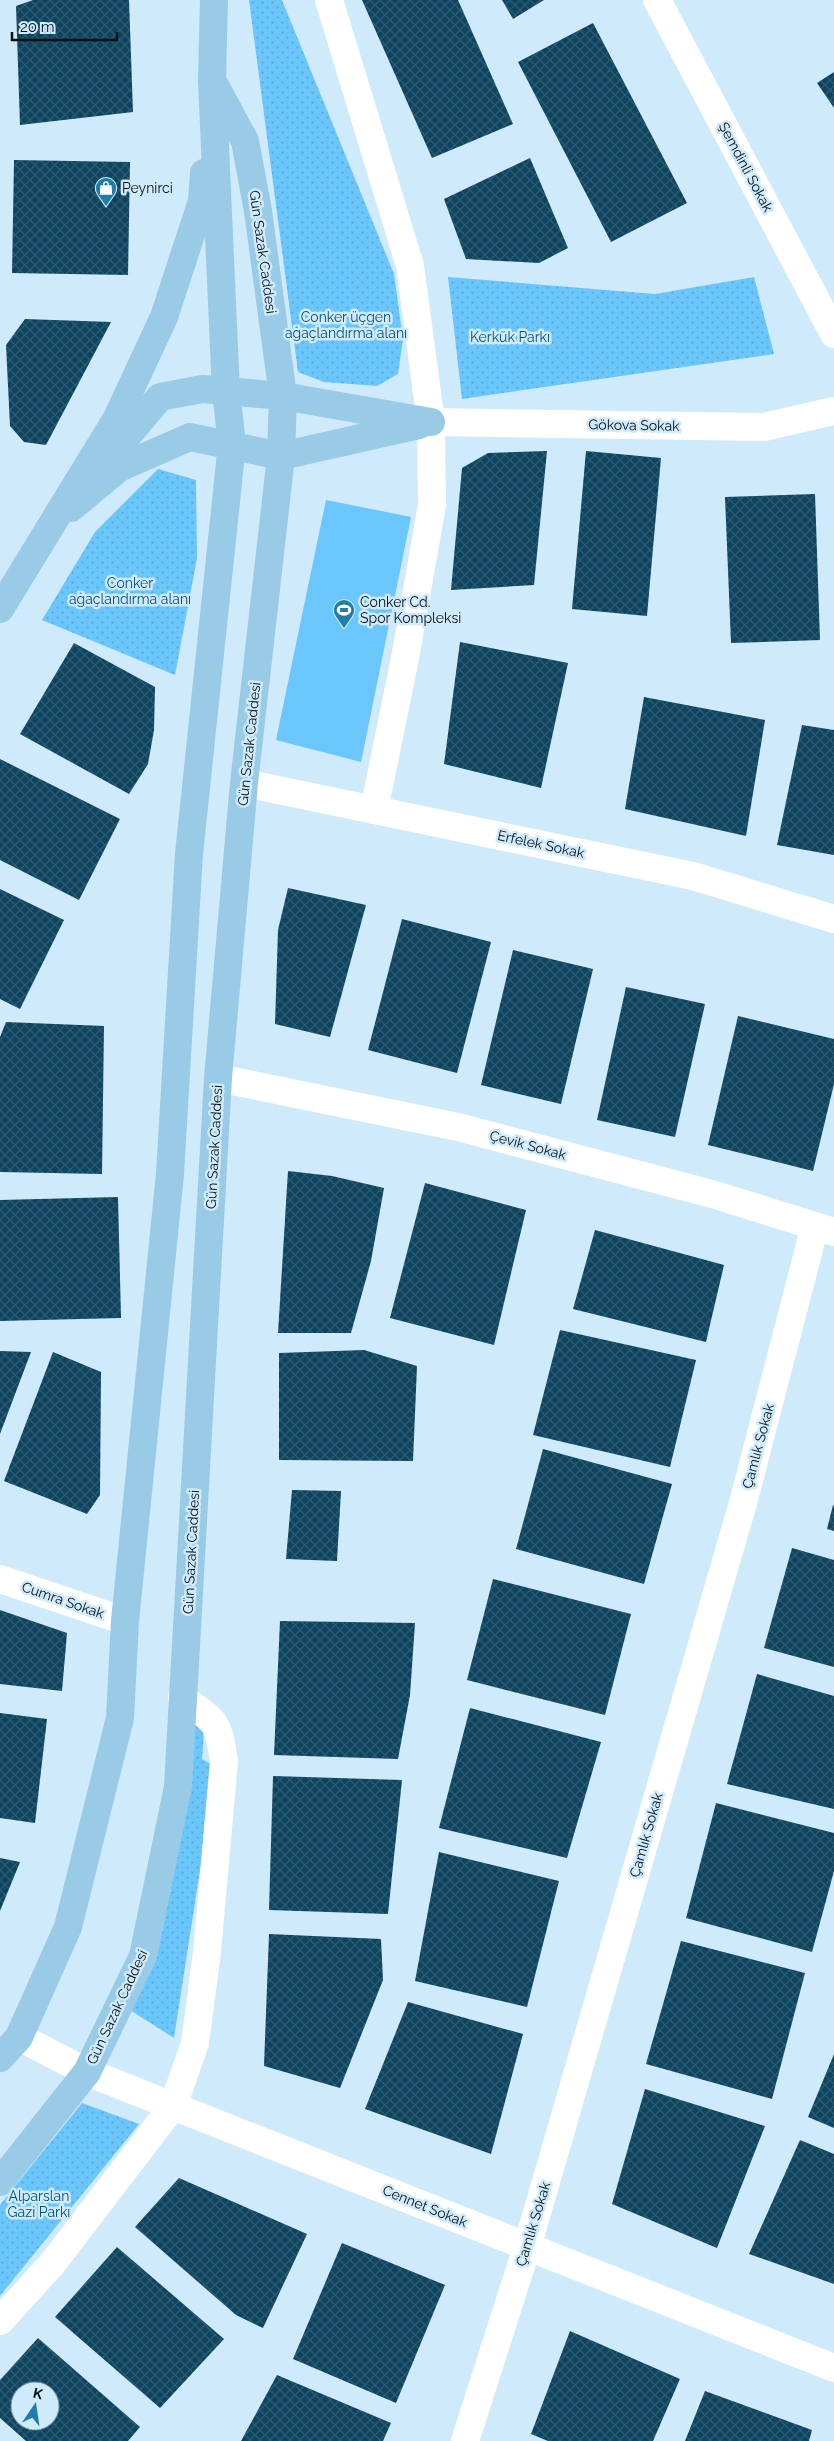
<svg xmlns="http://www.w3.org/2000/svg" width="834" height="2441" font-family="Raleway,sans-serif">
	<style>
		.green { fill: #6bc7fb }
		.park { fill: url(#park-dots) }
		.building { fill: url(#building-cross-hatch); fill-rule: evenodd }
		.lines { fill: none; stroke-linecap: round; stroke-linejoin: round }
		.minor { stroke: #fff; stroke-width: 28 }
		.major { stroke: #99cae6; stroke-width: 28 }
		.labels { text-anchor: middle; stroke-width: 5; stroke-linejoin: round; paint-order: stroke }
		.street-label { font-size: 14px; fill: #071016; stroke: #cfeafa }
		.poi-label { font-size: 14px; fill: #071016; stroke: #cfeafa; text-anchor: start }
		.park-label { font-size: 14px; fill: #045477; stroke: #cfeafa }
	</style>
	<defs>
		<pattern id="park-dots" width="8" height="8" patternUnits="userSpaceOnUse" patternTransform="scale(1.25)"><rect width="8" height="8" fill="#6bc7fb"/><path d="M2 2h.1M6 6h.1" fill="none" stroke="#5baad6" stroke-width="1.8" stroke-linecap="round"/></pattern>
		<pattern id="building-cross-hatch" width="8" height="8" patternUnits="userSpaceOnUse" patternTransform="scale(1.25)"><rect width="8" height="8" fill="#0d445f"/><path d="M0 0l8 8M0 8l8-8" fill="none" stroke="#2f5b71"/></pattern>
	</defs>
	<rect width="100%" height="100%" fill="#cfeafa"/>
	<!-- green -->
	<polygon class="green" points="326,500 411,517 361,762 276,740"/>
	<!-- park -->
	<g class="park">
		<polygon points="249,0 282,0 394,274 403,339 398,374 377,386 324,382 298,372"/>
		<polygon points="448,277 655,294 754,277 774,354 462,399"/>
		<polygon points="158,469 196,480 197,558 175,675 42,620 95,532"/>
		<polygon points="195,1725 204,1730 202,1759 216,1767 174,2038 130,2010 154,1954 193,1763"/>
		<polygon points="82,2103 139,2124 0,2296 0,2205"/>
	</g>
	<!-- building -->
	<g class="building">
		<polygon points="33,0 129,0 133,112 20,125 16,6"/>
		<polygon points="362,0 458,0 513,124 432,158"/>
		<polygon points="502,0 544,0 513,19"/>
		<polygon points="593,23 687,203 611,242 518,62"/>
		<polygon points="834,72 834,108 817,83"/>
		<polygon points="530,158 568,248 539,263 466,259 444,199"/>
		<polygon points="14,160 130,162 128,275 12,273"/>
		<polygon points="25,319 111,322 46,445 24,442 10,426 6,345"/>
		<polygon points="547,451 534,585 451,590 462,468 488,453"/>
		<polygon points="586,451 661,458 647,616 572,609"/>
		<polygon points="815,494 820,640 731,643 725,497"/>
		<polygon points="460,642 568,663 541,788 444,764"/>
		<polygon points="74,643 155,687 154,730 148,764 129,794 20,734"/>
		<polygon points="644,697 765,720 746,836 625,809"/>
		<polygon points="802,725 834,730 834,855 777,845"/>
		<polygon points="0,759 120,819 79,900 0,860"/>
		<polygon points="288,888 366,905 330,1037 275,1024 278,930"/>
		<polygon points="0,889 64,920 20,1009 0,999"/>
		<polygon points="402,919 491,942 457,1073 368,1050"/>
		<polygon points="513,950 593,969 561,1104 481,1085"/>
		<polygon points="626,987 705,1004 675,1137 597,1120"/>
		<polygon points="738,1016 834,1039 834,1084 813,1171 708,1145"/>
		<polygon points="6,1022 104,1026 102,1174 0,1172 0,1037"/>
		<polygon points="288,1171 332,1176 384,1188 371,1261 351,1333 278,1333"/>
		<polygon points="425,1183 526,1210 494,1345 390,1318"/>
		<polygon points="118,1197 121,1318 0,1321 0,1200"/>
		<polygon points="595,1230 724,1265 706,1342 573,1309"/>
		<polygon points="560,1330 696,1360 670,1467 533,1435"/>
		<polygon points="364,1350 417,1366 413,1461 279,1460 279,1353"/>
		<polygon points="0,1351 31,1352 0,1434"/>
		<polygon points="53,1352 101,1372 100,1495 87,1514 4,1481"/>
		<polygon points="543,1449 672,1484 644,1584 516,1549"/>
		<polygon points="292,1490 341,1491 337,1561 286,1559"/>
		<polygon points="833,1505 834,1506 834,1531 827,1529"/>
		<polygon points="792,1548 834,1560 834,1667 764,1648"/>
		<polygon points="493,1579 631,1614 605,1715 467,1680"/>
		<polygon points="0,1610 67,1633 62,1691 0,1684"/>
		<polygon points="280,1621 415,1623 410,1695 398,1759 274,1755"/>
		<polygon points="757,1674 834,1696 834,1809 727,1784"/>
		<polygon points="470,1708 601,1742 567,1858 439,1828"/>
		<polygon points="0,1713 47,1719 35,1823 0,1818"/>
		<polygon points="273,1776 402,1780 388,1914 269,1910"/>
		<polygon points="716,1803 834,1833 834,1871 812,1952 686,1918"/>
		<polygon points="439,1852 559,1881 527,2007 415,1981"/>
		<polygon points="0,1858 20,1862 0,1911"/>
		<polygon points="269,1934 381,1939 383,1980 340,2088 264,2066"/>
		<polygon points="681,1941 805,1973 772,2099 646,2064"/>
		<polygon points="408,2002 523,2034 491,2154 365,2109"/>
		<polygon points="834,2054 834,2128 808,2117"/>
		<polygon points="645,2089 765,2126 717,2248 612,2204"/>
		<polygon points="800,2140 834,2154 834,2284 749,2254"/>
		<polygon points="179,2178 307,2234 263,2328 236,2315 135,2227"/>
		<polygon points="342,2243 445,2285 396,2403 293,2359"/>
		<polygon points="117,2247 224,2339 160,2408 55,2317"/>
		<polygon points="570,2331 680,2379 653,2441 548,2441 531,2434"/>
		<path d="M38,2338L140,2427L128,2441H26L0,2418V2380ZM20,2391H50V2421H20Z"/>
		<polygon points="277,2375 391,2423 383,2441 241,2441"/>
		<polygon points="705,2391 812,2430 809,2441 685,2441"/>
	</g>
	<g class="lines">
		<!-- minor -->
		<g class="minor">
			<polyline points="329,0 410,266 431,422 432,505 405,658 374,810"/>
			<polyline points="657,0 834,334"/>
			<polyline points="431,422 764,427 834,411"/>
			<polyline points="244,783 693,876 834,919"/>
			<polyline points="218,1078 458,1127 712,1194 834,1232"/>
			<polyline points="0,1579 125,1621"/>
			<polyline points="19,2037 87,2072 834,2368"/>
			<path d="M0,2321L52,2264L173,2106L195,2043L207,1952L224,1761C218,1720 215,1721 182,1698"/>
			<polyline points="465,2441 527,2247 743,1503 815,1226"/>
		</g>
		<!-- major -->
		<g class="major">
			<polyline points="107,460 160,397 202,389 283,396 431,422"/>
			<polyline points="71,508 119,468 190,437 281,456 419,425"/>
			<polyline points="0,609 117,418 164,317 202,201 204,173"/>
			<polyline points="0,2058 19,2037 68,1927 120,1718 125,1621 170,1174 189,854 232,444 226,392 212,80 214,0"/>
			<polyline points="0,2182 87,2072 143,1956 178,1787 218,1078 244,783 281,456 283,396 258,211 245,141 212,80"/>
		</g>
	</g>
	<!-- icons -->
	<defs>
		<g id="shop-pin" transform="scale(1.125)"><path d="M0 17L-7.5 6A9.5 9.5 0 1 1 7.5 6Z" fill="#207daa" stroke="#cfeafa"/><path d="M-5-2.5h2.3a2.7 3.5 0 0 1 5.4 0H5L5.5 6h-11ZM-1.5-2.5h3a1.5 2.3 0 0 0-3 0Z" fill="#fff"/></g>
		<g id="stadium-pin" transform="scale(1.125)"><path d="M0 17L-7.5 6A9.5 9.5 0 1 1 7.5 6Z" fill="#207daa" stroke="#cfeafa"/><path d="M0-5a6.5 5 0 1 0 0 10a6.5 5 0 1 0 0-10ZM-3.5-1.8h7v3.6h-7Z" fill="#fff"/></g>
	</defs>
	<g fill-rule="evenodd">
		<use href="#shop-pin" x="106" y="188"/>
		<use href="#stadium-pin" x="344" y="610"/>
	</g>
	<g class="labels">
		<!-- street labels -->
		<g class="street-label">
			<text transform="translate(746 167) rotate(62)" y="5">Şemdinli Sokak</text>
			<text transform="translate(263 252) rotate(82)" y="5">Gün Sazak Caddesi</text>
			<text transform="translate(634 425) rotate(1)" y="5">Gökova Sokak</text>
			<text transform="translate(249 744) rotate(-84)" y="5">Gün Sazak Caddesi</text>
			<text transform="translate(541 844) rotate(12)" y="5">Erfelek Sokak</text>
			<text transform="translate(528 1145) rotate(15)" y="5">Çevik Sokak</text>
			<text transform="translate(214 1147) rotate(-87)" y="5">Gün Sazak Caddesi</text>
			<text transform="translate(758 1446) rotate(-75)" y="5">Çamlık Sokak</text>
			<text transform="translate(191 1552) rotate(-87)" y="5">Gün Sazak Caddesi</text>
			<text transform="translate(63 1600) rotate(19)" y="5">Cumra Sokak</text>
			<text transform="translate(646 1835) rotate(-74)" y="5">Çamlık Sokak</text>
			<text transform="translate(117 2007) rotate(-65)" y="5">Gün Sazak Caddesi</text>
			<text transform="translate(425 2206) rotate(22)" y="5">Cennet Sokak</text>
			<text transform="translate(533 2224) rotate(-73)" y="5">Çamlık Sokak</text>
		</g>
		<!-- poi labels -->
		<g class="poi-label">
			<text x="122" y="193">Peynirci</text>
			<text x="360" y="607">Conker Cd.<tspan x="360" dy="16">Spor Kompleksi</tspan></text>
		</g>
		<!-- park labels -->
		<g class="park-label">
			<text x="346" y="322">Conker üçgen<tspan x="346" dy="16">ağaçlandırma alanı</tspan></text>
			<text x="510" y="342">Kerkük Parkı</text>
			<text x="130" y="588">Conker<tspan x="130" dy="16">ağaçlandırma alanı</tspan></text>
			<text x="39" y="2201">Alparslan<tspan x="39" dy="16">Gazi Parkı</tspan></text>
		</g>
	</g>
	<!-- north arrow -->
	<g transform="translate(35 2406) rotate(13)"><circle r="24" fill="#cfeafa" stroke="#7f939f"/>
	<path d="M0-4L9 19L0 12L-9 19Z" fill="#207daa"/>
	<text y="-8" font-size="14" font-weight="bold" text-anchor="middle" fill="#071016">K</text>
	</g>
	<!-- scale -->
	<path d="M12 32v8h105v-8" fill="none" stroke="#071016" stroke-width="2.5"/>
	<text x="20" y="32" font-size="15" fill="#071016" stroke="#cfeafa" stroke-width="4" paint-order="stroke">20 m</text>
</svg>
